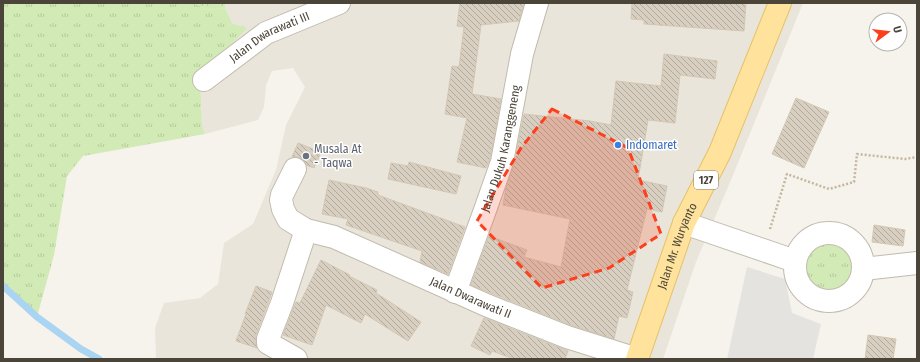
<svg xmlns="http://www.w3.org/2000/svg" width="920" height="362" font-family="'Fira Sans Condensed',sans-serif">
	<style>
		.residential { fill: #eae5da }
		.grass { fill: url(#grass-tufts) }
		.forest { fill: url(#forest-crowns) }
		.parking { fill: #e5e3e0 }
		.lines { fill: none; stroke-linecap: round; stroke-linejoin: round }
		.stream { stroke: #a9d4f2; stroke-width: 7 }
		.building { fill: url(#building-back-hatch); stroke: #d3c7b4 }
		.minor-casing { stroke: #c2bbae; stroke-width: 24 }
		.major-casing { stroke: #e6c16a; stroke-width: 24 }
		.path { stroke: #c4b79f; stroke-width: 2.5; stroke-dasharray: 2 2; stroke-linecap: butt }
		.minor { stroke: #fff; stroke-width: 22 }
		.major { stroke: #ffe39c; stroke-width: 22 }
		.marked { fill: #fc3f1d; fill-opacity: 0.2; stroke: #fc3f1d; stroke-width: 3; stroke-dasharray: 8 5; stroke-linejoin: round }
		.shop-dot { fill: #3f7fe0; stroke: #fff; stroke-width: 1.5 }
		.worship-dot { fill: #6b7280; stroke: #fff; stroke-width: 1.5 }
		.labels { text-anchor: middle; stroke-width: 3; stroke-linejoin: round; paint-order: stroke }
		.shield { fill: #fff; stroke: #817c74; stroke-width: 1 }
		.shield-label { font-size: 11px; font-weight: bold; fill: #4b4439 }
		.street-label { font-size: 12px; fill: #4b4439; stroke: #fff }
		.shop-label { font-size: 12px; fill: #366cbe; stroke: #fff; text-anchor: start }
		.worship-label { font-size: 12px; fill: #5b616d; stroke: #fff; text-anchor: start }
	</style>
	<defs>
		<pattern id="grass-tufts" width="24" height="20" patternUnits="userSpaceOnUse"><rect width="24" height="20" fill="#d2eab5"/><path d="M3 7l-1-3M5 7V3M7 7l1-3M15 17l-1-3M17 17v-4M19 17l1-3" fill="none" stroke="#b6ca9c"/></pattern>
		<pattern id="forest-crowns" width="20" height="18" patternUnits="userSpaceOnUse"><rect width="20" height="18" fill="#d2eab5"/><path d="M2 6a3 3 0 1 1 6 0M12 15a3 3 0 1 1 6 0" fill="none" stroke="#b6ca9c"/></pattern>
		<pattern id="building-back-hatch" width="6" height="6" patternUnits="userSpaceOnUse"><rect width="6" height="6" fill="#d8cfc1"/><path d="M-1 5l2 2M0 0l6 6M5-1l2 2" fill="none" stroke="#b1aa9e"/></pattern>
	</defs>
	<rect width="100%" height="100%" fill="#f6f3ec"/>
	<!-- residential -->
	<polygon class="residential" points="226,3 803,3 731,180 696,262 663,359 156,359 155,328 164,303 200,298 218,284 224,243 253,224 276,170 286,125 305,87 293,68 272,71 266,85 264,107 258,120 205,134 202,125 200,75 221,54 248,28 232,23 225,8"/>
	<!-- grass -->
	<g class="grass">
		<polygon points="3,3 195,3 206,10 225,8 232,23 248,28 221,54 200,75 202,125 205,134 83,156 67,176 54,255 37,317 5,288 3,290"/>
		<circle cx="830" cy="268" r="27"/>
	</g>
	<!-- forest -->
	<polygon class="forest" points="195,3 226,3 225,8 206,10"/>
	<!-- parking -->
	<polygon class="parking" points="747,267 785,279 792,313 821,324 813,359 727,359"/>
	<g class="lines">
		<!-- stream -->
		<polyline class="stream" points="3,286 37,317 81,349 99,359"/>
	</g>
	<!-- building -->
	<g class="building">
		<polygon points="460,3 524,3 519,21 481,25 472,94 501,99 490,159 486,168 457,162 467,118 445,114 452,66 459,67 464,27 457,26"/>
		<polygon points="632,3 746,3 744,31 644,24 644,20 631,19"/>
		<polygon points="664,54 717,61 715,79 680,75 675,123 648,120 638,180 667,186 662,212 647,209 627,290 633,292 627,318 619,316 614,339 571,325 471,285 489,236 527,250 524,257 561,267 570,219 503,205 506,188 514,164 524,114 590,121 611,125 616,81 661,86"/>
		<polygon points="796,98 829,112 804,168 772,154"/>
		<polygon points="298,143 321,152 314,168 306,165 305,162 301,158 295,157 292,157"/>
		<polygon points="409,162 461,176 456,194 388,179 391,163 408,166"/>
		<polygon points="329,180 366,188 378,192 378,195 465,227 448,274 420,262 422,251 346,225 348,219 322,214"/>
		<polygon points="874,225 905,230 903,246 872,242"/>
		<polygon points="321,260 350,275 349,276 377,290 376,293 421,322 408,341 365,314 361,323 326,305 312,345 283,335 296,302 300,303"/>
		<polygon points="256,286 272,292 256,335 256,343 257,348 236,341 246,314 245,314"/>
		<polygon points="484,318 568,351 565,359 514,359 492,351 490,355 471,346"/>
		<polygon points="868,335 896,339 893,359 865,359"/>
	</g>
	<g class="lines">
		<!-- minor casing -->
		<g class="minor-casing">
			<g id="minor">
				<path id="s1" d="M204,80L266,33L339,3"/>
				<path id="s2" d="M295,169L282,195L281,200L283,209L288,219L306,230L334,237L486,305L567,337L637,359"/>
				<polyline points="684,223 795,261"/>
				<circle cx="829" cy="267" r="34"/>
				<polyline points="863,269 917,263"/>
				<path id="s3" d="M455,292L484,213L502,162L522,54L537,3"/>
				<polyline points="296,359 268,343 268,339 282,303 306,230"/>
			</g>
		</g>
		<!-- major casing -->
		<g class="major-casing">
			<g id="major">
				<path id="s4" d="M637,359L684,223L720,152L780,3"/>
			</g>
		</g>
		<!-- path -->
		<polyline class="path" points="770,229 787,174 829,189 854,182 857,154 905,159 917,157"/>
		<!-- minor -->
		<use href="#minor" class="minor"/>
		<!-- major -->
		<use href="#major" class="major"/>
	</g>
	<!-- marked area -->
	<path class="marked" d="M552,109L628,148L661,234L609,268L542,288L477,221L521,148Z"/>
	<!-- markers -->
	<circle class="shop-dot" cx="618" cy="145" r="4"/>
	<circle class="worship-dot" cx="306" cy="156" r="4"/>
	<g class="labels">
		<!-- shield labels -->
		<rect class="shield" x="694" y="171" width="24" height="18" rx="3"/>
		<g class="shield-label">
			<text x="706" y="184">127</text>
		</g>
		<!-- street labels -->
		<g class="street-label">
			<text dy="4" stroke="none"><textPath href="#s1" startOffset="79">Jalan Dwarawati III</textPath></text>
			<text dy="4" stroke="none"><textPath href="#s3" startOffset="151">Jalan Dukuh Karanggeneng</textPath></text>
			<text dy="4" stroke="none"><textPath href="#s4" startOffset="120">Jalan Mr. Wuryanto</textPath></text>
			<text dy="4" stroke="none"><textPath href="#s2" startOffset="254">Jalan Dwarawati II</textPath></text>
		</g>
		<!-- shop labels -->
		<g class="shop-label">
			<text x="626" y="149">Indomaret</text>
		</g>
		<!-- worship labels -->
		<g class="worship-label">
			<text x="314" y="153">Musala At<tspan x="314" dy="14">- Taqwa</tspan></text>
		</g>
	</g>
	<!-- border -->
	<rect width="920" height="362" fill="none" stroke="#4b4439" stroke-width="8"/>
	<!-- north arrow -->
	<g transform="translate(888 32) rotate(75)"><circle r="19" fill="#ffffff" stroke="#b7b4b0"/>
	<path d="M0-3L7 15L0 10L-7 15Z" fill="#fc3f1d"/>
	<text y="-6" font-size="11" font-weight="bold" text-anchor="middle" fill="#4b4439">U</text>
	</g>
</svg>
